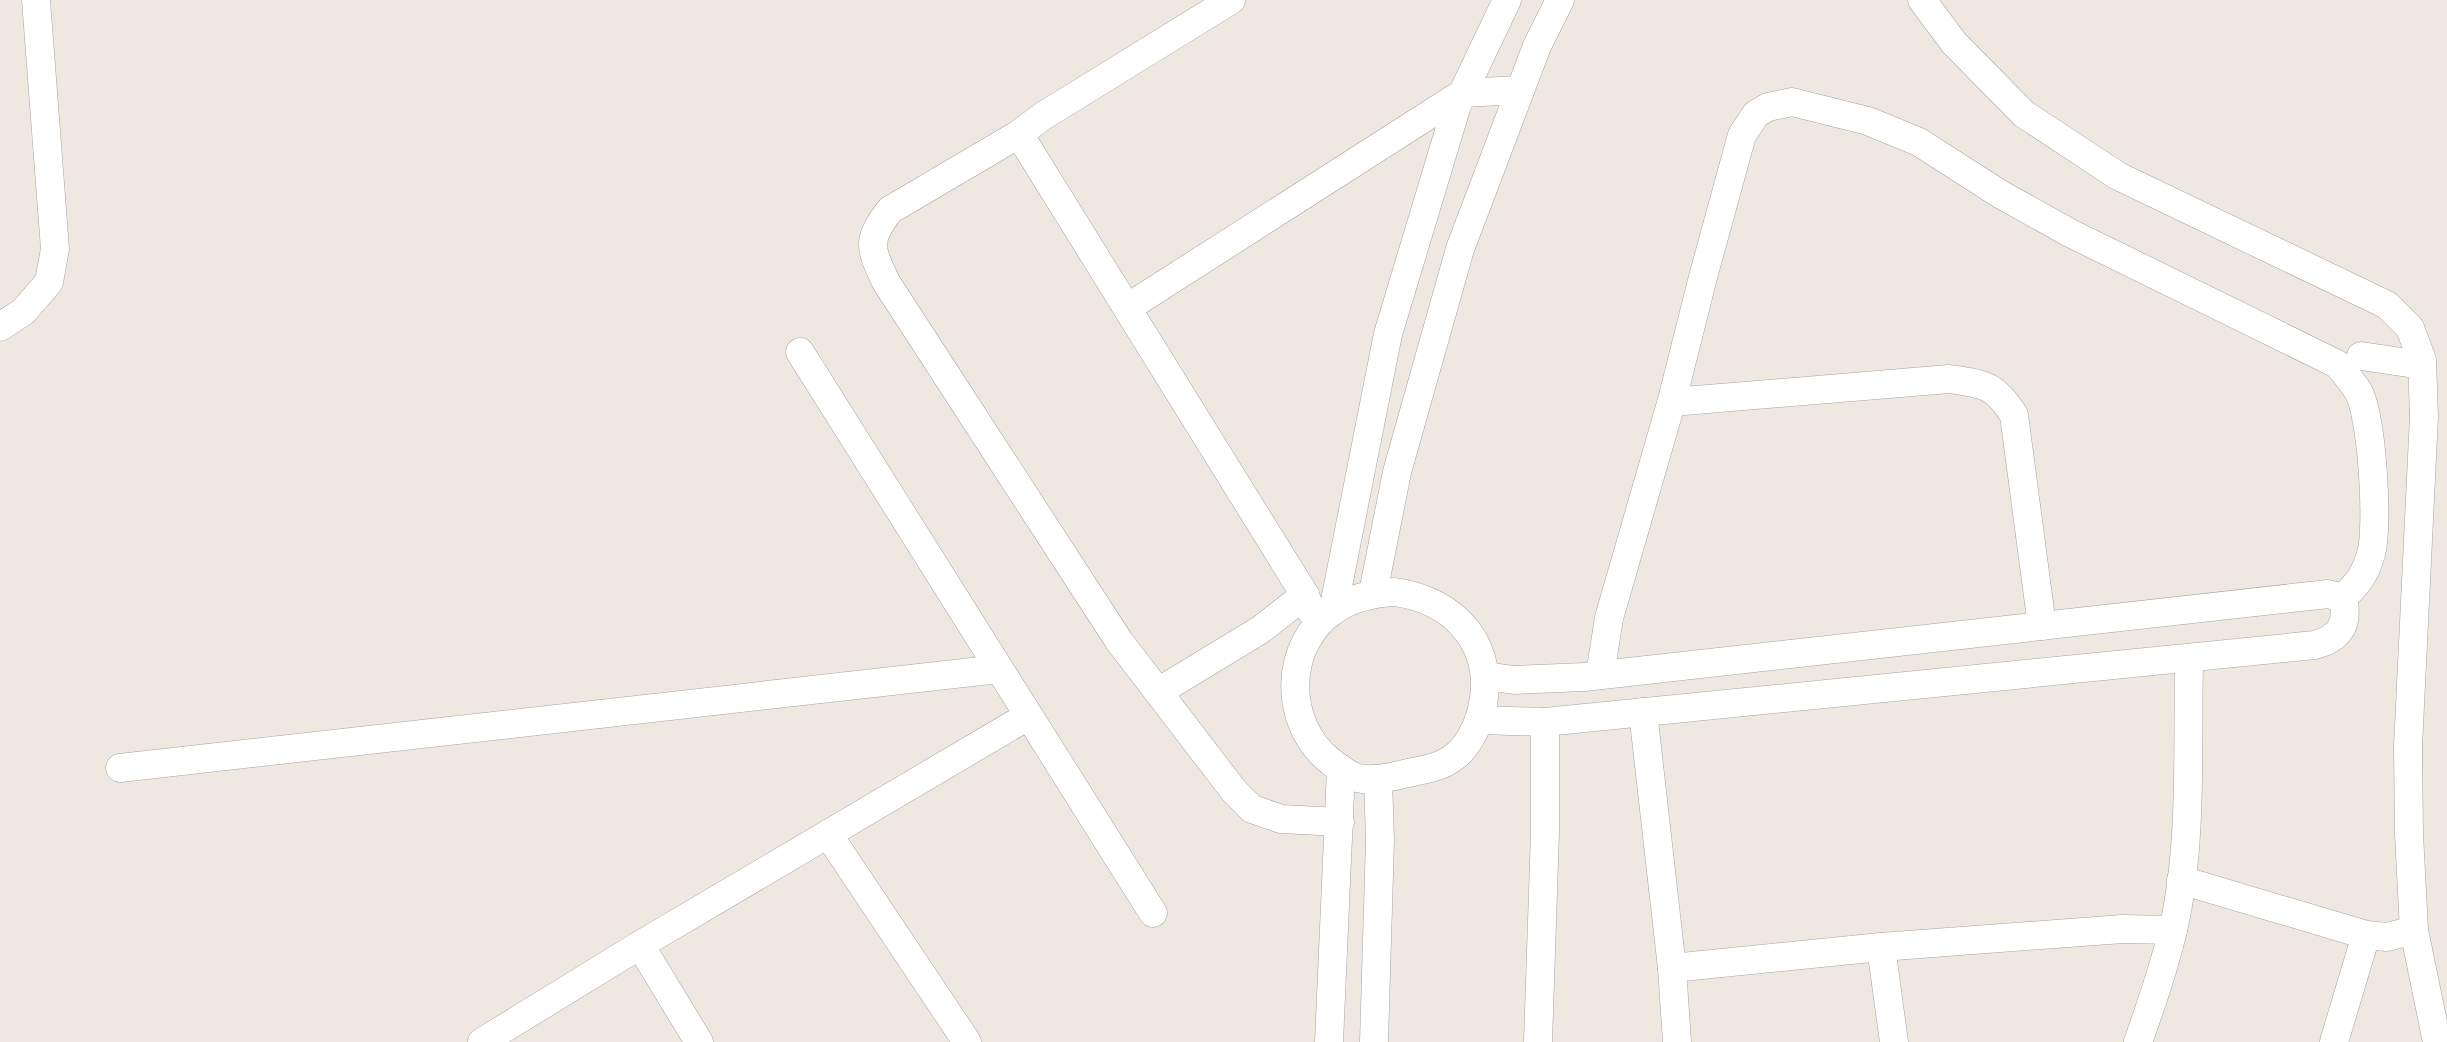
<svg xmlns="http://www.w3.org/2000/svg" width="2447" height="1042" font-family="'Space Grotesk',sans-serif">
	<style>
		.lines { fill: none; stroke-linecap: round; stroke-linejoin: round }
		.minor-casing { stroke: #a4a4a4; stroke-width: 29 }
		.minor { stroke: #fff; stroke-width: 28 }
	</style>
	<rect width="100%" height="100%" fill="#efe8e1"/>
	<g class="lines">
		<!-- minor casing -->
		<g class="minor-casing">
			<g id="minor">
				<path d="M1231,0L1043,116L1019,134L890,210C866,241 870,248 886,282L1119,641L1234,791L1252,809L1281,819L1340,822"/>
				<polyline points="1922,0 1954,43 2024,114 2118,176 2387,305 2410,328 2422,360 2424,416 2408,747 2409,834 2414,930 2437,1042"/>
				<polyline points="1019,134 1305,595"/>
				<polyline points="1127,308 1463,93 1520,90"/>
				<polyline points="0,327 24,311 49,282 55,249 36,0"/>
				<polyline points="800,352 1153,913"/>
				<polyline points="2361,356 2422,365"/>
				<path d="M1672,402L1949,379C1984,384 1994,384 2014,415L2042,626"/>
				<path d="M1395,592C1457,601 1498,648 1481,713C1477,728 1467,748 1454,757C1442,767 1423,770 1408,773C1393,777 1378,780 1363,779C1351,778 1339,768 1330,761C1283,723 1283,645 1334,610C1353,597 1373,593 1395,592Z"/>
				<polyline points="1373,593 1397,472 1460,249 1537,46 1560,0"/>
				<polyline points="1333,611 1388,334 1457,105 1507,0"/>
				<path d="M1600,675L1609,618L1672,400L1703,277L1742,135L1756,114L1768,107L1792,102L1868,121L1919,142L2000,194L2070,233L2337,364C2344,372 2352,381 2358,391C2372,414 2379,527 2371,554C2365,575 2358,583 2343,598"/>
				<polyline points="1158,692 1260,630 1305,595 1311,611"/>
				<polyline points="1643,712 1672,968"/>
				<path d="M1479,720L1545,722L2315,645C2340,638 2349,624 2343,598L2328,594L1584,677L1514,680L1485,676"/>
				<polyline points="120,768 999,669"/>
				<polyline points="828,834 967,1042"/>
				<polyline points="2181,880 2366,935 2387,937 2414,930"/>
				<polyline points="640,945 699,1042"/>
				<polyline points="1881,947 1894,1042"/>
				<polyline points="482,1042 640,945 1028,716"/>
				<polyline points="1329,1042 1341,769"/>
				<polyline points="1374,1042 1380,840 1378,779"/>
				<polyline points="1538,1042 1545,832 1545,722"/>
				<polyline points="1677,1042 1672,968 1881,947 2122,929 2173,930"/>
				<path d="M2138,1042C2151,1005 2164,968 2173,930C2193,843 2187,746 2189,658"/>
				<polyline points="2334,1042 2366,935"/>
			</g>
		</g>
		<!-- minor -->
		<use href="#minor" class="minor"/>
	</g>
</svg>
